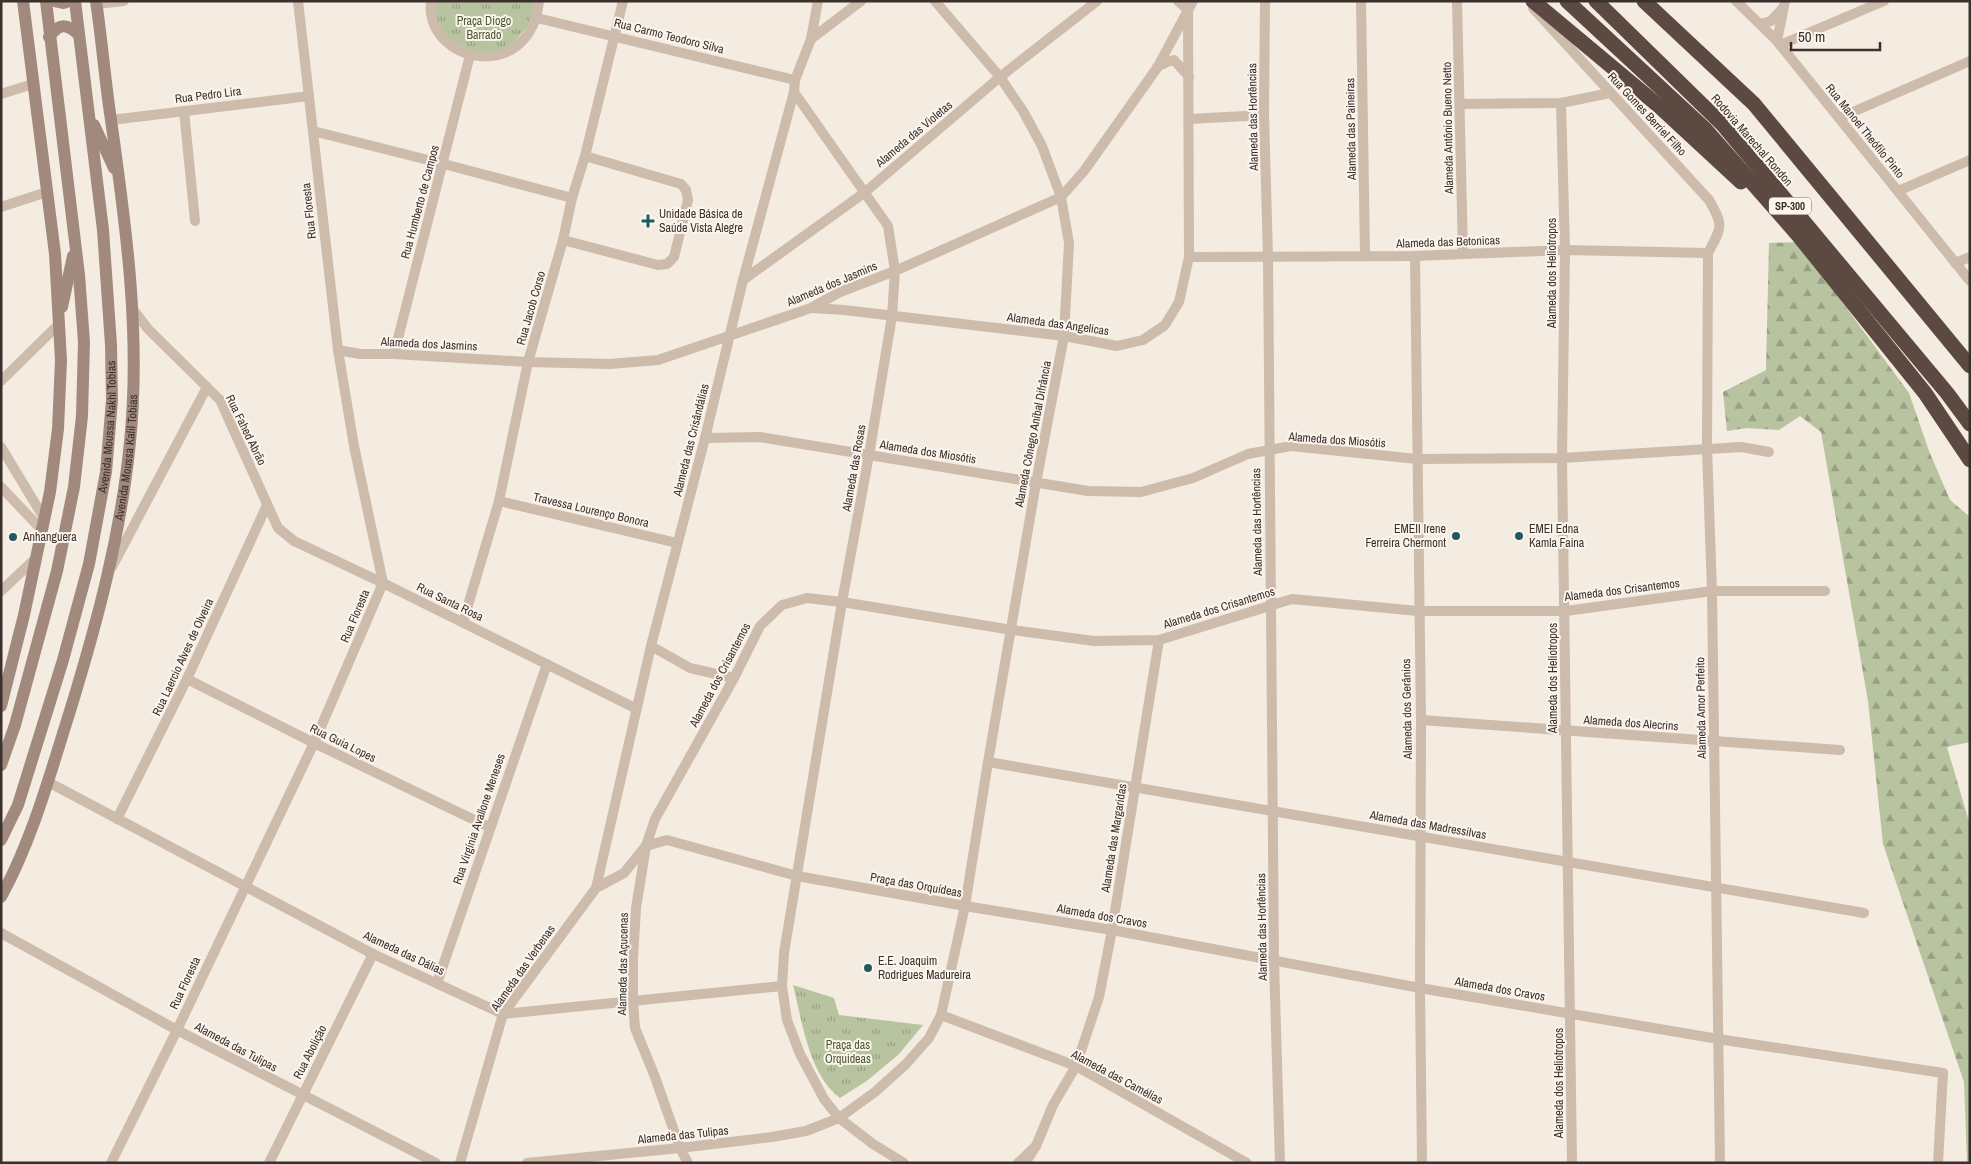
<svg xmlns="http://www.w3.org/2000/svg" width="1971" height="1164" font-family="'Archivo Narrow',sans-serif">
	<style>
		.forest { fill: url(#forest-firs) }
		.park { fill: url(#park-tufts) }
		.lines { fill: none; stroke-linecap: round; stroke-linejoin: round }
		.street { stroke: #cdbbac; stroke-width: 10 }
		.secondary { stroke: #a18a7d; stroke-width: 12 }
		.highway { stroke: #5c4a42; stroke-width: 15 }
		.poi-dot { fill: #1f5a5e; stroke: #fbf5ee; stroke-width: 2 }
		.labels { text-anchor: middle; stroke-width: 4; stroke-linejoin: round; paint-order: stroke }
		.shield { fill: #fbf5ee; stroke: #756b66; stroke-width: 1 }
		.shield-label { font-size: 11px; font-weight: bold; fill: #3b302b }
		.park-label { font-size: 12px; fill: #4a5a2e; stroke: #fbf5ee }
		.street-label { font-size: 12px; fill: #3b302b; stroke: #fbf5ee }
		.poi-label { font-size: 12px; fill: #3b302b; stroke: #fbf5ee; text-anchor: start }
	</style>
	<defs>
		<pattern id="forest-firs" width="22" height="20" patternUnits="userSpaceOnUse" patternTransform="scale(1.25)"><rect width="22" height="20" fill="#b8c4a0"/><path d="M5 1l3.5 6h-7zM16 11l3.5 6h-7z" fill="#97a083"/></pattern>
		<pattern id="park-tufts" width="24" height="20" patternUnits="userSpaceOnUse" patternTransform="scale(1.25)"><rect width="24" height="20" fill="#b8c4a0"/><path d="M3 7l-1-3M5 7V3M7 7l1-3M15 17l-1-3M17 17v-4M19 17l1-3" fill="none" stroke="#97a083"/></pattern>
	</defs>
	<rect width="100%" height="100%" fill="#f4ebe1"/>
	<!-- forest -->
	<polygon class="forest" points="1798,242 1909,393 1929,451 1950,500 1970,517 1970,742 1947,747 1970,825 1970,1163 1967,1163 1964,1082 1883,844 1868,701 1821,432 1800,416 1779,430 1747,428 1727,431 1723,392 1766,370 1769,243"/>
	<!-- park -->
	<g class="park">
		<polygon points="433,1 536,1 535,17 508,50 471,54 449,41 438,26"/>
		<path d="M793,985L834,998L839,1015L923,1025L899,1054L868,1080L840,1098C809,1075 802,1021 793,985Z"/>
	</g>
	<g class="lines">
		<!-- street -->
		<g class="street">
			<path d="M431,1C424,63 530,86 539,1"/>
			<polyline points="1178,1 1188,10"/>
			<polyline points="1265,1 1264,115 1268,256 1274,961 1280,1163"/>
			<polyline points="1361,1 1365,256"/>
			<polyline points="1457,1 1463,254"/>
			<polyline points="1736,1 1777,41 1970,281"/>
			<polyline points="97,4 124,1"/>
			<path d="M1533,8L1709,200C1724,226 1722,227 1708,253L1707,448L1712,591L1720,1163"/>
			<polyline points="537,18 795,80"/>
			<polyline points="1761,24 1771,21 1783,8"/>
			<polyline points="811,39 861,1"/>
			<polyline points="1777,41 1785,1"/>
			<polyline points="1780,45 1884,1"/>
			<polyline points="1157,67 1167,62 1174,60 1189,77"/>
			<polyline points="794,92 888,226 895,271 892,316 869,455 842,602 784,953 782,986 787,1020 800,1054 824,1099 839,1118 873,1144 904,1163"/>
			<polyline points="1,94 33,84"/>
			<polyline points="1561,103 1565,250 1562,458 1572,1163"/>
			<polyline points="1460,104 1561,103 1610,93"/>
			<polyline points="184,111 195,221"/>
			<polyline points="1839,118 1970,61"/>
			<polyline points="1189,119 1264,115"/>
			<polyline points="111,120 309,96"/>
			<polyline points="313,131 444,164 572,198"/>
			<polyline points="1898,191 1970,160"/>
			<polyline points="1,207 47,192"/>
			<polyline points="563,240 658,265 667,264 674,257 688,200 686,190 681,184 585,156"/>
			<polyline points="1415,256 1421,720 1420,988 1422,1163"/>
			<polyline points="1189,257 1415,256 1565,250 1708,253"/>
			<polyline points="1955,263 1970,257"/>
			<polyline points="743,280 864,193 1000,77 1097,1"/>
			<polyline points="132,308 148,329 220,400 278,528 294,541 383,583 635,708"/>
			<polyline points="812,308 844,310 1064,336 1117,346 1143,340 1165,325 1179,302 1189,257 1188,11"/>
			<polyline points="338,350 360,354 394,354 528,362 610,364 658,360 811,308 840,292 895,271 1061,197 1084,171 1157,68 1193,1"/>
			<polyline points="394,354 470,55"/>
			<polyline points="1,381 59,324"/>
			<polyline points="705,438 760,437 1088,491 1141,492 1193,478 1248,454 1291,446 1417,459 1562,458 1741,447 1769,452"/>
			<polyline points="1,447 44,518"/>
			<polyline points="1,487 42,530"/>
			<polyline points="499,501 677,543"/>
			<polyline points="112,567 207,387"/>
			<polyline points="1,591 35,559"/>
			<polyline points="463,622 499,501 528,362 563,240 572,198 585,156 623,1"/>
			<polyline points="651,646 690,668 734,678"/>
			<polyline points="187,679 314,743 489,827"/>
			<polyline points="1421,720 1840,750"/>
			<polyline points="988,762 1864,913"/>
			<polyline points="48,782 373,954 503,1014 782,986"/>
			<polyline points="117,819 187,679 267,505"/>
			<polyline points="646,846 667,840 797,876 965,906 1112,930 1420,988 1718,1039 1943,1073 1938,1163"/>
			<polyline points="596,888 651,646 705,438 743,280 794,92 795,80 811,39 818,1"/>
			<polyline points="1,933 177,1030 436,1163"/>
			<polyline points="437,983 547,664"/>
			<polyline points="941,1015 1076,1066 1247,1163"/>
			<polyline points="1036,1146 1053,1105 1076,1066 1099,997 1112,930 1159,640"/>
			<polyline points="111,1163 177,1030 314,743 383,583 354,446 338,350 298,1"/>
			<polyline points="269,1163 373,954"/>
			<polyline points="460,1163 503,1014 596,888 624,873 645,847"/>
			<polyline points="527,1163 680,1148 772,1137 806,1131 839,1118 875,1092 906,1064 929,1038 941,1015 965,906 988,762 1036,483 1064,336 1069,243 1061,197 1042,146 1023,111 1000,77 935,1"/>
			<polyline points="688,1163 680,1148 655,1077 635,1028 633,1002 633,959 636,908 646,846 655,819 734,678 760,626 782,605 807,598 842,602 1012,630 1094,641 1159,640 1292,599 1418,611 1566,611 1712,591 1825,591"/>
			<polyline points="1018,1163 1036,1146 1025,1163"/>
		</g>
		<!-- secondary -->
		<g class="secondary">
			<polyline points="54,1 63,3 69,1"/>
			<path d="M49,37C59,23 67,23 79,35"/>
			<polyline points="94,125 114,168"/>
			<polyline points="62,307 73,256"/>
			<polyline points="1,706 24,615 50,492 58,429 61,360 55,254 23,1"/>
			<polyline points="1,765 15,725 57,571 74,487 82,416 84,342 79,275 46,1"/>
			<path id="s1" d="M1,840L18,805L63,660L89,564L106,472L112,400L111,345L103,230L75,1"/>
			<path id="s2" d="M1,897C33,838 50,774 70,711C97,623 121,534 130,442C141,335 126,226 111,120C105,81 102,41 96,1"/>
		</g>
		<!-- highway -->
		<g class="highway">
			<polyline points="1533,1 1660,107 1741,182"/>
			<polyline points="1567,1 1705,129 1798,235 1925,393 1970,460"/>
			<polyline points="1596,1 1723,125 1947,393 1970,424"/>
			<polyline points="1644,1 1754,104 1970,366"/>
		</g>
	</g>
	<!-- markers -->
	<g class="poi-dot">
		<path d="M645.5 213.5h5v5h5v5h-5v5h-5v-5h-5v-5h5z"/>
		<circle cx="1456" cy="536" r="5"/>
		<circle cx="1519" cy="536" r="5"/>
		<circle cx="13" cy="537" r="5"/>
		<circle cx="868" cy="968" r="5"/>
	</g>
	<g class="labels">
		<!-- shield labels -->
		<rect class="shield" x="1769" y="197.5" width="42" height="17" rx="4"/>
		<g class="shield-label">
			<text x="1790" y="210">SP-300</text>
		</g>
		<!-- park labels -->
		<g class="park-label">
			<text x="484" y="25">Praça Diogo<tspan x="484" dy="14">Barrado</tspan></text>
			<text x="848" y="1049">Praça das<tspan x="848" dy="14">Orquideas</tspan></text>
		</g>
		<!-- street labels -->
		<g class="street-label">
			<text transform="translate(669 36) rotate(14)" y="4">Rua Carmo Teodoro Silva</text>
			<text transform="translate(208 95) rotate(-7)" y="4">Rua Pedro Lira</text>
			<text transform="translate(1647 114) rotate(47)" y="4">Rua Gomes Berriel Filho</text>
			<text transform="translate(1253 117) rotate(-91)" y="4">Alameda das Hortências</text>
			<text transform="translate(1448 128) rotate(-91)" y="4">Alameda Antônio Bueno Netto</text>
			<text transform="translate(1351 129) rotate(-91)" y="4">Alameda das Paineiras</text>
			<text transform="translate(1865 131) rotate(51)" y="4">Rua Manoel Theófilo Pinto</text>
			<text transform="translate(914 134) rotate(-40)" y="4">Alameda das Violetas</text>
			<text transform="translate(1752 140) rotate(49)" y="4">Rodovia Marechal Rondon</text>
			<text transform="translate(420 202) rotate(-75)" y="4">Rua Humberto de Campos</text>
			<text transform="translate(309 211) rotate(-96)" y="4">Rua Floresta</text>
			<text transform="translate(1448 242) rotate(-2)" y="4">Alameda das Betonicas</text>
			<text transform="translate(1552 273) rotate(-90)" y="4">Alameda dos Heliotropos</text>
			<text transform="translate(832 284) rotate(-23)" y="4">Alameda dos Jasmins</text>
			<text transform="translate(531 308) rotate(-74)" y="4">Rua Jacob Corso</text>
			<text transform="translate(1058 324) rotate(8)" y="4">Alameda das Angelicas</text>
			<text transform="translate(429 344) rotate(3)" y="4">Alameda dos Jasmins</text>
			<text dy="4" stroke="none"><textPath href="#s1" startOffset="429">Avenida Moussa Nakhl Tobias</textPath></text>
			<text transform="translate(246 430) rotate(64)" y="4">Rua Fahed Abrão</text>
			<text transform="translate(1033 434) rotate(-79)" y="4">Alameda Cônego Aníbal Difrância</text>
			<text transform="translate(691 440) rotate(-76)" y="4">Alameda das Crisândálias</text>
			<text transform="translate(1337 440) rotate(4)" y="4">Alameda dos Miosótis</text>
			<text transform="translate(928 452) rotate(9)" y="4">Alameda dos Miosótis</text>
			<text dy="4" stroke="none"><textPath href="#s2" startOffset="459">Avenida Moussa Kalil Tobias</textPath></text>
			<text transform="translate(854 468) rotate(-80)" y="4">Alameda das Rosas</text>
			<text transform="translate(591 510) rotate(13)" y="4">Travessa Lourenço Bonora</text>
			<text transform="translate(1257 522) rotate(-91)" y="4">Alameda das Hortências</text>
			<text transform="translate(1622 590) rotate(-7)" y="4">Alameda dos Crisantemos</text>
			<text transform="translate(450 602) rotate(26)" y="4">Rua Santa Rosa</text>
			<text transform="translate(1219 608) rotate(-17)" y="4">Alameda dos Crisantemos</text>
			<text transform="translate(355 616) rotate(-67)" y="4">Rua Floresta</text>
			<text transform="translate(183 657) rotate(-65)" y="4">Rua Laercio Alves de Olveira</text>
			<text transform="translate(720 675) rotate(-62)" y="4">Alameda dos Crisantemos</text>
			<text transform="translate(1553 678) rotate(-90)" y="4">Alameda dos Heliotropos</text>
			<text transform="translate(1701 708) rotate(-91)" y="4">Alameda Amor Perfeito</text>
			<text transform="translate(1407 709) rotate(-91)" y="4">Alameda dos Gerânios</text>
			<text transform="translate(1631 723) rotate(4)" y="4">Alameda dos Alecrins</text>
			<text transform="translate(343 743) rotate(26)" y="4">Rua Guia Lopes</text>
			<text transform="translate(479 819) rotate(-71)" y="4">Rua Virgínia Avallone Meneses</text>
			<text transform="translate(1428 825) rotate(10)" y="4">Alameda das Madressilvas</text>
			<text transform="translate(1114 838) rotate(-81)" y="4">Alameda das Margaridas</text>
			<text transform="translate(916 885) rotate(10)" y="4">Praça das Orquídeas</text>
			<text transform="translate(1102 916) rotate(10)" y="4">Alameda dos Cravos</text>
			<text transform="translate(1262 927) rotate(-91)" y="4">Alameda das Hortências</text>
			<text transform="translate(404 953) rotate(25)" y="4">Alameda das Dálias</text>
			<text transform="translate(623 964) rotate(-89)" y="4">Alameda das Açucenas</text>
			<text transform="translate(523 968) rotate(-55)" y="4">Alameda das Verbenas</text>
			<text transform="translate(185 983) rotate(-65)" y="4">Rua Floresta</text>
			<text transform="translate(1500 989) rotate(10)" y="4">Alameda dos Cravos</text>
			<text transform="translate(236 1047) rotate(28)" y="4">Alameda das Tulipas</text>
			<text transform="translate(310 1052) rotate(-63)" y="4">Rua Abolição</text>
			<text transform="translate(1117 1077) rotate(28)" y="4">Alameda das Camélias</text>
			<text transform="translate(1559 1083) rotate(-90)" y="4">Alameda dos Heliotropos</text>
			<text transform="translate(683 1135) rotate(-6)" y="4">Alameda das Tulipas</text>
		</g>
		<!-- poi labels -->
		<g class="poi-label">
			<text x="659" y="218">Unidade Básica de<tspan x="659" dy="14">Saúde Vista Alegre</tspan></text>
			<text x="1446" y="533" text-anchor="end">EMEII Irene<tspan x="1446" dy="14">Ferreira Chermont</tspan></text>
			<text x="1529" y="533">EMEI Edna<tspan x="1529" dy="14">Kamla Faina</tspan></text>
			<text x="23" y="541">Anhanguera</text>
			<text x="878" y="965">E.E. Joaquim<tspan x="878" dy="14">Rodrigues Madureira</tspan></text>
		</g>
	</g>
	<!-- border -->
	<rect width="1971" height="1164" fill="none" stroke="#3b302b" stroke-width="5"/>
	<!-- scale -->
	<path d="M1791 42v8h89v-8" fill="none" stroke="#3b302b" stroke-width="2.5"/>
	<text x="1798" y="42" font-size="15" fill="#3b302b" stroke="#fbf5ee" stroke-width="4" paint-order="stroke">50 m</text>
</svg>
